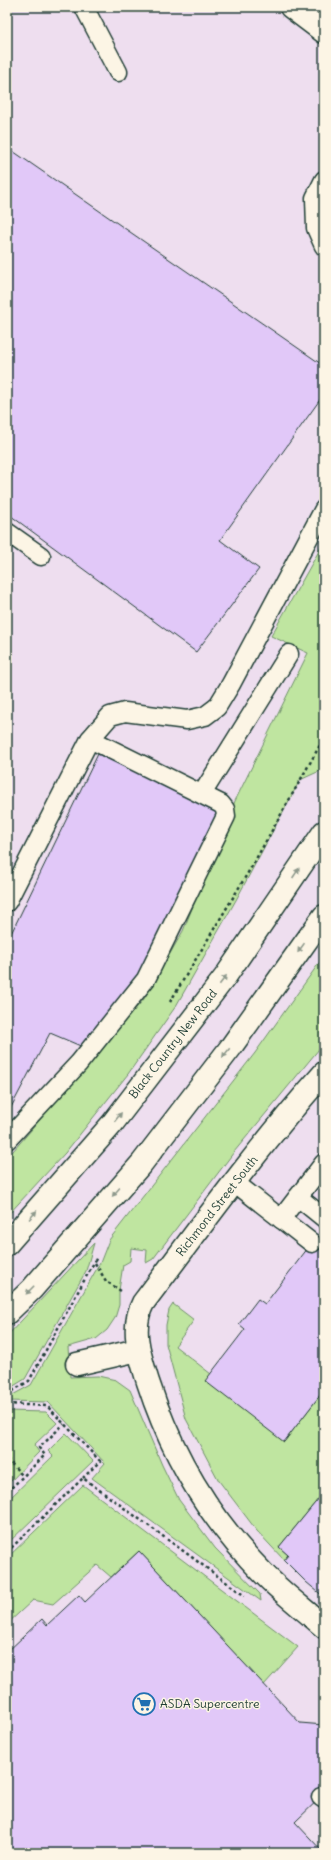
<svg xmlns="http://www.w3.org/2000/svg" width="331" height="1860" font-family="Delius,sans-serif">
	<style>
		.built { fill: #eedeef }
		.green { fill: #bfe5a0; stroke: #6f916a }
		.building { fill: #e1c8f8; stroke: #1f3d34 }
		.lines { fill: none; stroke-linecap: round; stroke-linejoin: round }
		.lane-casing { stroke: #1f3d34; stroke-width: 21 }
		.street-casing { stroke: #1f3d34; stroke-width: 25 }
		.highway-casing { stroke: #1f3d34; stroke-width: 25 }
		.path { stroke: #1f3d34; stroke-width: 2.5; stroke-dasharray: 3 3; stroke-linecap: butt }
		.lane { stroke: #fcf5e5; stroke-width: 18 }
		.street { stroke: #fcf5e5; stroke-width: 22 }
		.highway { stroke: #fcf5e5; stroke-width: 22 }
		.oneway { fill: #8e998c }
		.labels { text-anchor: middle; stroke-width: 3; stroke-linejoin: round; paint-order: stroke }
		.street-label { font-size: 12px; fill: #1f3d34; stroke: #fcf5e5 }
		.poi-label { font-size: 12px; fill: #1f3d34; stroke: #fcf5e5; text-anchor: start }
	</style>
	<rect width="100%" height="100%" fill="#f4e8eb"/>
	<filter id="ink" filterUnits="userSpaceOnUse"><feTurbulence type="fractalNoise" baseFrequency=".025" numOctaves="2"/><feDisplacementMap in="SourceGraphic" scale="8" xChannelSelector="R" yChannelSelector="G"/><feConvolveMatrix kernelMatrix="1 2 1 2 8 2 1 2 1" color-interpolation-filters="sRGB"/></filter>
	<g filter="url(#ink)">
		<!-- built -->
		<rect class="built" x="7" y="7" width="317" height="1846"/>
		<!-- green -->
		<g class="green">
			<polygon points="324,542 324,769 300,780 236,900 176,1006 128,1074 65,1153 7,1216 7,1158 144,999 183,931 235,801 308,653 271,636"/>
			<polygon points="324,956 324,1043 234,1152 153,1259 146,1263 147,1250 131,1248 130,1261 123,1265 119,1290 119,1305 115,1318 107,1330 96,1339 68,1347 70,1377 98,1376 116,1380 130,1390 162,1465 179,1500 215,1548 260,1594 261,1601 92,1478 105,1463 48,1402 7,1401 7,1398 31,1385 100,1263 109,1240 255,1053"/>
			<polygon points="94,1243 86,1271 25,1379 7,1390 7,1336"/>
			<polygon points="173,1304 194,1320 175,1346 211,1374 284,1442 324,1390 324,1492 279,1547 288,1555 284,1560 257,1531 219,1481 186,1419 166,1344 166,1325 169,1310"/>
			<polygon points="7,1411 46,1412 57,1423 34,1445 39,1452 7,1485"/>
			<polygon points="66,1433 93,1461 7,1544 7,1501 53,1456 48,1451"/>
			<polygon points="83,1485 298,1647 264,1685 139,1551 111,1577 97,1565 53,1604 33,1600 7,1624 7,1558"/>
		</g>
		<!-- building -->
		<g class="building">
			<polygon points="7,147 324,366 324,394 220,540 259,569 196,652 7,513"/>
			<polygon points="98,754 218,812 138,980 83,1047 50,1033 7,1115 7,942"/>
			<polygon points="321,1231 324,1234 324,1390 284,1442 205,1381 245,1329 239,1324 258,1299 265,1304"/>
			<polygon points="324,1492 324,1597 306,1582 284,1560 288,1555 279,1547"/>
			<polygon points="139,1551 300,1723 324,1725 324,1794 295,1822 324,1853 7,1853 7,1652 42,1619 47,1625 79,1595 85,1602"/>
		</g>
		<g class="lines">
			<!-- lane casing -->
			<g class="lane-casing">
				<g id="lane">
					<polyline points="84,7 118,72"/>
					<polyline points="324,180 315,198 316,228 324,246"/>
					<polyline points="7,532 41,556"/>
					<polyline points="202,794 289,654"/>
					<polyline points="7,902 90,739 110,716 125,712 187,720 205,716 217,707 231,684 324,509"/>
					<polyline points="7,1140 79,1063 146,979 226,816 225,809 221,804 90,739"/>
					<polyline points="234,1182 312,1243"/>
					<polyline points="298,1197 324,1218"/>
					<polyline points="281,1219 324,1163"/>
					<polyline points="321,1797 324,1799"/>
				</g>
			</g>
			<!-- street casing -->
			<g class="street-casing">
				<g id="street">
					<polyline points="291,7 324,32"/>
					<path d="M324,1073C259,1146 202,1225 143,1303C130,1328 140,1356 148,1382C171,1453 210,1519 263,1573C281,1592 304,1609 324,1627"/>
					<polyline points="77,1364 138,1350"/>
				</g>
			</g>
			<!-- highway casing -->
			<g class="highway-casing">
				<g id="highway">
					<polyline points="7,1244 112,1124 225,977 324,832"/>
					<polyline points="7,1313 32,1289 142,1163 231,1047 324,916"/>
				</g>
			</g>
			<!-- path -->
			<g class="path">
				<polyline points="170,1002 252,866 324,738"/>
				<polyline points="95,1263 106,1281 121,1291"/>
				<polyline points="7,1394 29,1381 97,1257"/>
				<polyline points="7,1404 47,1406 100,1461 83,1478"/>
				<polyline points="7,1459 23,1476"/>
				<polyline points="7,1492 45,1455 39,1448 64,1424"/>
				<polyline points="7,1552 83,1478 245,1596"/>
			</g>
			<!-- lane -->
			<use href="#lane" class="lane"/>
			<!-- street -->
			<use href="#street" class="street"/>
			<!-- highway -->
			<use href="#highway" class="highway"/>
		</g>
		<!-- one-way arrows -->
		<defs><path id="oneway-solid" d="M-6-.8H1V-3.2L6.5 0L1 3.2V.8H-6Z"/></defs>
		<g class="oneway">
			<use href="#oneway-solid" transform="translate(296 873) rotate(-56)"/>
			<use href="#oneway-solid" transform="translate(301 948) rotate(125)"/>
			<use href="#oneway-solid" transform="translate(223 980) rotate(-53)"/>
			<use href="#oneway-solid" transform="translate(226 1053) rotate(128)"/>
			<use href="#oneway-solid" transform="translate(118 1117) rotate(-52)"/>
			<use href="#oneway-solid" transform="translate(116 1192) rotate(131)"/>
			<use href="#oneway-solid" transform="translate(33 1215) rotate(-49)"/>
			<use href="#oneway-solid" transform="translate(30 1290) rotate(134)"/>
		</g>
	</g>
	<!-- icons -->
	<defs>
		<g id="supermarket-ring" transform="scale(1.15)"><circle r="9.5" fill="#fcf5e5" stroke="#1f6fb2" stroke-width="1.5"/><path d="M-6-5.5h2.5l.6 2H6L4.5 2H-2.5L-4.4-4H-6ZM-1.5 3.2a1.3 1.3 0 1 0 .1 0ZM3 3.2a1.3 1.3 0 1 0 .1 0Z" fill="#1f6fb2"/></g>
	</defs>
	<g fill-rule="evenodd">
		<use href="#supermarket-ring" x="144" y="1704"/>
	</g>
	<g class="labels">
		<!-- street labels -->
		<g class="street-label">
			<text transform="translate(173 1044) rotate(-52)" y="4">Black Country New Road</text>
			<text transform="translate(217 1206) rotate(-52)" y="4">Richmond Street South</text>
		</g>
		<!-- poi labels -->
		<g class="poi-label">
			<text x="160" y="1708">ASDA Supercentre</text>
		</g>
	</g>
	<!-- margin -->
	<rect width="331" height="1860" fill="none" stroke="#fcf5e5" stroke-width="24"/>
	<rect x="12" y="12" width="307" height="1836" fill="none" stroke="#1f3d34" stroke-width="1.5" filter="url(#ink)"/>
</svg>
